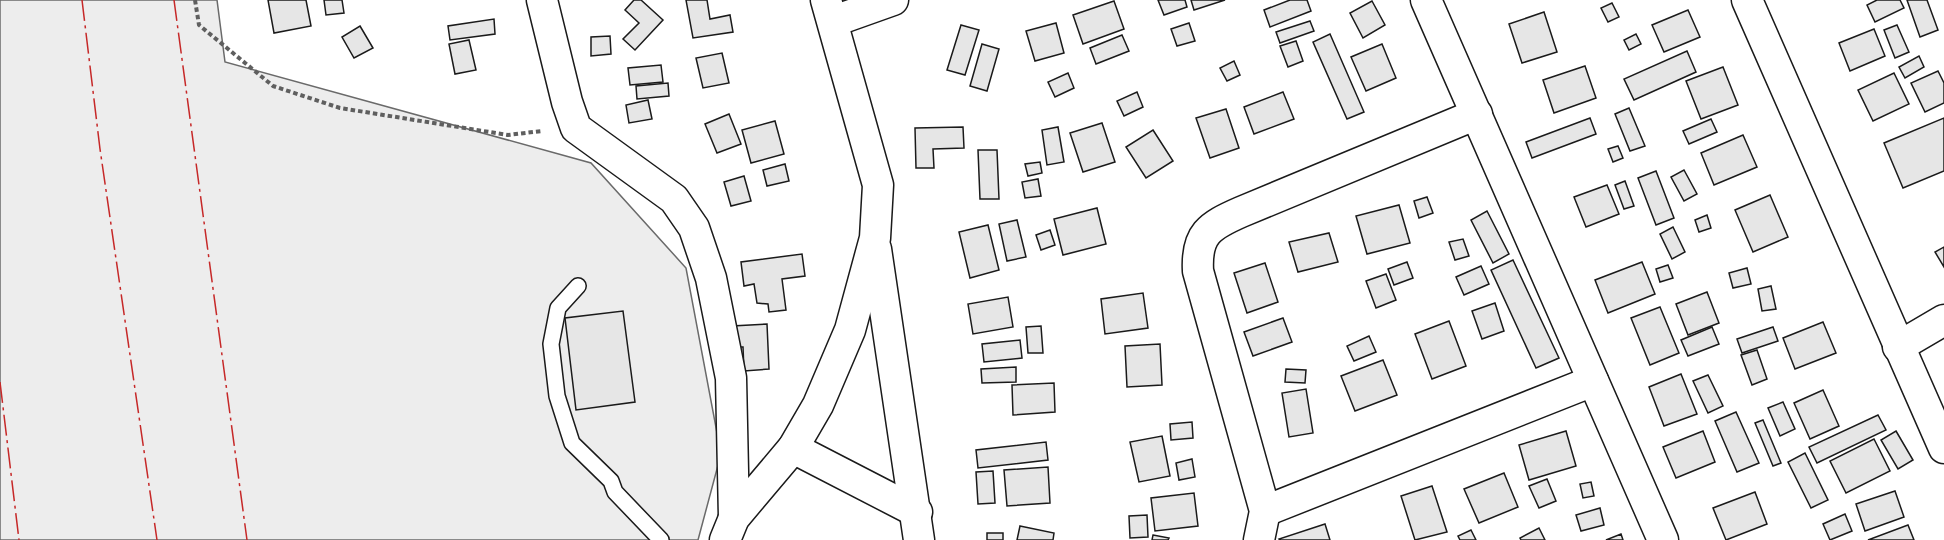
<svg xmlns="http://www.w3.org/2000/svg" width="1944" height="540" font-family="Montserrat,sans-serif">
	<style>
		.built { fill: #ededed; stroke: #6a6a6a; stroke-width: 1.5 }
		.building { fill: #e6e6e6; stroke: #1a1a1a; stroke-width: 1.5 }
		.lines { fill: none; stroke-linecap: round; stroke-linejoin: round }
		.service-casing { stroke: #1a1a1a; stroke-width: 18 }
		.minor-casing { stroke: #1a1a1a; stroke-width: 33 }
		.path { stroke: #5f5f5f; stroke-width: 4; stroke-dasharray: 4.5 3; stroke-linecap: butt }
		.service { stroke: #fff; stroke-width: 15 }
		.minor { stroke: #fff; stroke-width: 30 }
		.power { stroke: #c62828; stroke-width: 1.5; stroke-dasharray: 21 4.5 3 4.5; stroke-linecap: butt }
	</style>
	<rect width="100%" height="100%" fill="#fff"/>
	<!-- built -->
	<polygon class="built" points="0,0 217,0 225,62 591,163 686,268 721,454 698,540 0,540"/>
	<!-- building -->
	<g class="building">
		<polygon points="268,0 306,0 311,26 274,33"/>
		<polygon points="324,0 342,0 344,13 326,15"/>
		<polygon points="634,0 641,0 663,20 635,50 623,39 639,23 625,10"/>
		<polygon points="686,0 707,0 710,19 730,15 733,32 693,38"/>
		<polygon points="1158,0 1185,0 1187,7 1164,15"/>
		<polygon points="1191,0 1225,0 1194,10"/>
		<polygon points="1290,0 1307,0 1311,11 1270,27 1264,10"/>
		<polygon points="1877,0 1900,0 1904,8 1875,22 1867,5"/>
		<polygon points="1907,0 1927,0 1938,30 1920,37"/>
		<polygon points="1114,1 1124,29 1083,44 1073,15"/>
		<polygon points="1372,1 1385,25 1363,38 1350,13"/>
		<polygon points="1612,3 1619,17 1608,22 1601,8"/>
		<polygon points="1688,10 1700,37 1664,52 1652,25"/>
		<polygon points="1544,12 1557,52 1522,63 1509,24"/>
		<polygon points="494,19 495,34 450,40 448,26"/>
		<polygon points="1310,21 1314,31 1280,43 1276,32"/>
		<polygon points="1056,23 1064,53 1035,61 1026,31"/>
		<polygon points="1189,23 1195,41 1177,46 1171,29"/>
		<polygon points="961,25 979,30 965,75 947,70"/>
		<polygon points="1897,25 1909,52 1895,58 1884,30"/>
		<polygon points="360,26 373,48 354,58 342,37"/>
		<polygon points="1874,29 1885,56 1850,71 1839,43"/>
		<polygon points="1330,34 1364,112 1347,119 1313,42"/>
		<polygon points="1636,34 1641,44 1629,50 1624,40"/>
		<polygon points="1122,35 1129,51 1096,64 1090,48"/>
		<polygon points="610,36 611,54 591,56 591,37"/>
		<polygon points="469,40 476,70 455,74 449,44"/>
		<polygon points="1296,41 1303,61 1288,67 1280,46"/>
		<polygon points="982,44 999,49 987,91 970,86"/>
		<polygon points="1382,44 1396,78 1366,91 1351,57"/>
		<polygon points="1687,51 1696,72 1634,100 1624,79"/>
		<polygon points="722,53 729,83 703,88 696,58"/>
		<polygon points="1919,56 1924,67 1905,78 1899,67"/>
		<polygon points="1234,61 1240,75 1227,81 1220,68"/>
		<polygon points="661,65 663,82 630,85 628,68"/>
		<polygon points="1585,66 1596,98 1554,113 1543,80"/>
		<polygon points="1723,67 1738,105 1701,119 1686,81"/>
		<polygon points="1938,71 1944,83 1944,103 1925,112 1911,83"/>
		<polygon points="1068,73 1074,88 1055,97 1048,82"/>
		<polygon points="1894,73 1909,104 1873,121 1858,90"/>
		<polygon points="668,83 669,96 637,99 636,86"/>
		<polygon points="1137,92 1143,107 1124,116 1117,101"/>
		<polygon points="1283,92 1294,119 1254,134 1244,107"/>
		<polygon points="648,100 652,119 629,123 626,105"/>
		<polygon points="1629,108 1645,146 1630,151 1615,114"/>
		<polygon points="1226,109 1239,148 1210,158 1196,118"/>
		<polygon points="729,114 741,144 717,153 705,124"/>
		<polygon points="1590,118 1596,134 1532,158 1526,142"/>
		<polygon points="1944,118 1944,171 1903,188 1884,143"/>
		<polygon points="1711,119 1717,132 1689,144 1683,131"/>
		<polygon points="775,121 784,154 751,163 742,130"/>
		<polygon points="1102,123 1115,162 1083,172 1070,133"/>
		<polygon points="963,127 964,148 933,149 934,168 916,168 915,128"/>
		<polygon points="1058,127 1064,162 1047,165 1042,130"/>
		<polygon points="1153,130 1173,161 1146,178 1126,147"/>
		<polygon points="1743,135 1757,167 1714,185 1701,153"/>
		<polygon points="1618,146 1623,158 1613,162 1608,149"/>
		<polygon points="978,150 997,150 999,199 980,199"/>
		<polygon points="1040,162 1042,173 1028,176 1025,164"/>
		<polygon points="785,164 789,181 767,186 763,170"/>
		<polygon points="1684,170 1697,194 1684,201 1671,177"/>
		<polygon points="1656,171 1674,218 1656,225 1638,178"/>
		<polygon points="744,176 751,201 731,206 724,182"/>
		<polygon points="1038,179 1041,196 1025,198 1022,182"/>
		<polygon points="1625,181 1634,206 1624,209 1615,185"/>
		<polygon points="1607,185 1619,214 1586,227 1574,197"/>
		<polygon points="1770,195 1788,237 1753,252 1735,210"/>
		<polygon points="1427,197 1433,213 1419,218 1414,201"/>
		<polygon points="1399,205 1410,243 1367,254 1356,216"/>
		<polygon points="1097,208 1106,244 1063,255 1054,219"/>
		<polygon points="1487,211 1509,254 1493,263 1471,220"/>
		<polygon points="1707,215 1711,228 1699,232 1695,220"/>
		<polygon points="1017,220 1026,257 1007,261 999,224"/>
		<polygon points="988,225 999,270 970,278 959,232"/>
		<polygon points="1673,227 1685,252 1672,259 1660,234"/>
		<polygon points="1050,230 1055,245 1041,250 1036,235"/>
		<polygon points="1329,233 1338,262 1298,272 1289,242"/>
		<polygon points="1463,239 1469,256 1455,260 1449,242"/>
		<polygon points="1944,247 1944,267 1935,252"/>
		<polygon points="802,254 805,276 782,279 786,310 769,312 768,304 757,303 754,284 744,286 741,262"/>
		<polygon points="1513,260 1559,358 1536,368 1491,270"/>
		<polygon points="1407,262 1413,278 1394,285 1388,269"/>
		<polygon points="1642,262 1655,294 1608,313 1595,280"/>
		<polygon points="1265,263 1278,302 1247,313 1234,273"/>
		<polygon points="1668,265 1673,278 1660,282 1656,269"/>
		<polygon points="1481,266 1489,284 1464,295 1456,277"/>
		<polygon points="1747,268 1751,284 1733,288 1729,273"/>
		<polygon points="1386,274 1396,300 1376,308 1366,281"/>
		<polygon points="1771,286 1776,309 1762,311 1758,289"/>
		<polygon points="1707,292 1719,323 1688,335 1676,304"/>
		<polygon points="1143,293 1148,328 1105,334 1101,299"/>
		<polygon points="1008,297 1013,327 973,334 968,304"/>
		<polygon points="1495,303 1504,331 1482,339 1472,311"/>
		<polygon points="1660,307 1679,353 1650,365 1631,318"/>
		<polygon points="623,311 635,402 576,410 565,318"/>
		<polygon points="1283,318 1292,342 1253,356 1244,332"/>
		<polygon points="1449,321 1466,366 1432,379 1415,334"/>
		<polygon points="1823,322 1836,353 1795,369 1783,338"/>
		<polygon points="767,324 769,369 744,371 743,347 733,347 732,326"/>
		<polygon points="1041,326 1043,353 1028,353 1026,327"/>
		<polygon points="1712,327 1719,344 1688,356 1681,340"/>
		<polygon points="1773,327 1778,341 1742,353 1737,339"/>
		<polygon points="1369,336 1376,352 1354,361 1347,346"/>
		<polygon points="1020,340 1022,358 984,362 982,344"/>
		<polygon points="1160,344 1162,385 1127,387 1125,346"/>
		<polygon points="1757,350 1767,379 1752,385 1741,355"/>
		<polygon points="1383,360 1397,395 1355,411 1341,376"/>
		<polygon points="1016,367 1016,382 982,383 981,369"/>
		<polygon points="1286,369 1306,370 1305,383 1285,382"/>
		<polygon points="1681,374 1697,414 1664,426 1649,387"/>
		<polygon points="1708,375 1723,406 1708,413 1693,381"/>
		<polygon points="1054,383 1055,412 1013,415 1012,385"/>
		<polygon points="1306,389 1313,433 1289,437 1282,393"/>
		<polygon points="1823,390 1839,426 1810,439 1794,403"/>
		<polygon points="1783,402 1795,429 1780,436 1768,408"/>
		<polygon points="1736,412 1759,463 1737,472 1715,421"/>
		<polygon points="1878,415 1886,430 1817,463 1809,447"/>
		<polygon points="1763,420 1781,463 1773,466 1755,423"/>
		<polygon points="1192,422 1193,438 1171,440 1170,424"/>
		<polygon points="1566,431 1576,466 1529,480 1519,445"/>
		<polygon points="1703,431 1715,462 1676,478 1663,447"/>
		<polygon points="1896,431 1913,460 1898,469 1881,440"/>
		<polygon points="1162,436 1170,476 1139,482 1130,442"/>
		<polygon points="1874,439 1890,471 1846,493 1830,461"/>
		<polygon points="1046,442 1048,460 978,468 976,450"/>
		<polygon points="1805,453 1828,500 1811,508 1788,462"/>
		<polygon points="1192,459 1195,477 1179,480 1176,463"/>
		<polygon points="1048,467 1050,503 1007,506 1004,470"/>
		<polygon points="993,471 995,503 978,504 976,472"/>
		<polygon points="1504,473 1518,507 1479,523 1464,489"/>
		<polygon points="1547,479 1556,501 1539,508 1529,486"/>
		<polygon points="1591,482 1594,496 1583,498 1580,484"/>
		<polygon points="1432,486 1447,532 1415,540 1401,496"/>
		<polygon points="1895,491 1904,517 1865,531 1856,504"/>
		<polygon points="1755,492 1767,524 1726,540 1713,508"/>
		<polygon points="1194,493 1198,526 1155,531 1151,498"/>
		<polygon points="1600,508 1604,525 1581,531 1576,515"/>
		<polygon points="1845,514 1852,531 1830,540 1823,524"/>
		<polygon points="1147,515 1148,537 1130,538 1129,516"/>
		<polygon points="1325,524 1330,540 1280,540 1279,539"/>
		<polygon points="1908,525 1914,540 1868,540"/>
		<polygon points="1020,526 1054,533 1053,540 1017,540"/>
		<polygon points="1539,528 1545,540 1521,540 1520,538"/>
		<polygon points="1471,530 1476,540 1460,540 1458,536"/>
		<rect x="987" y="533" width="16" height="7"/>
		<polygon points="1621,534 1623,540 1606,540"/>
		<polygon points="1153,535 1169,538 1168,540 1152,540"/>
	</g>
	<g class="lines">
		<!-- service casing -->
		<g class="service-casing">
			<polyline id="service" points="578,286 558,308 551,344 557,396 572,443 611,481 615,492 661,540"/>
		</g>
		<!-- minor casing -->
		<g class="minor-casing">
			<g id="minor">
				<polyline points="542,0 567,102 576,128 674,199 694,228 711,278 731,378 734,518"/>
				<polyline points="1426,0 1663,540"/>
				<polyline points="1747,0 1944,448"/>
				<polyline points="834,21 893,0"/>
				<polyline points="876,249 919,540"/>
				<polyline points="1898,347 1944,320"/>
				<polyline points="793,448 917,512"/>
				<polyline points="1265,511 1593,381"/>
				<polyline points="725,540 734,518 793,448 818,405 850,330 875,238 878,185 826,0"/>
				<path d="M1259,540L1265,511L1198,271C1196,234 1209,226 1241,212L1477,114"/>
			</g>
		</g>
		<!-- path -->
		<polyline class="path" points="195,0 199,25 273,86 340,108 508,135 542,131"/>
		<!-- service -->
		<use href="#service" class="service"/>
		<!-- minor -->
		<use href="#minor" class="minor"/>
		<!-- power -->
		<g class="power">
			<polyline points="82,0 100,149 157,540"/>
			<polyline points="174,0 247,540"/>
			<polyline points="0,382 19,540"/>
		</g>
	</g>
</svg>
